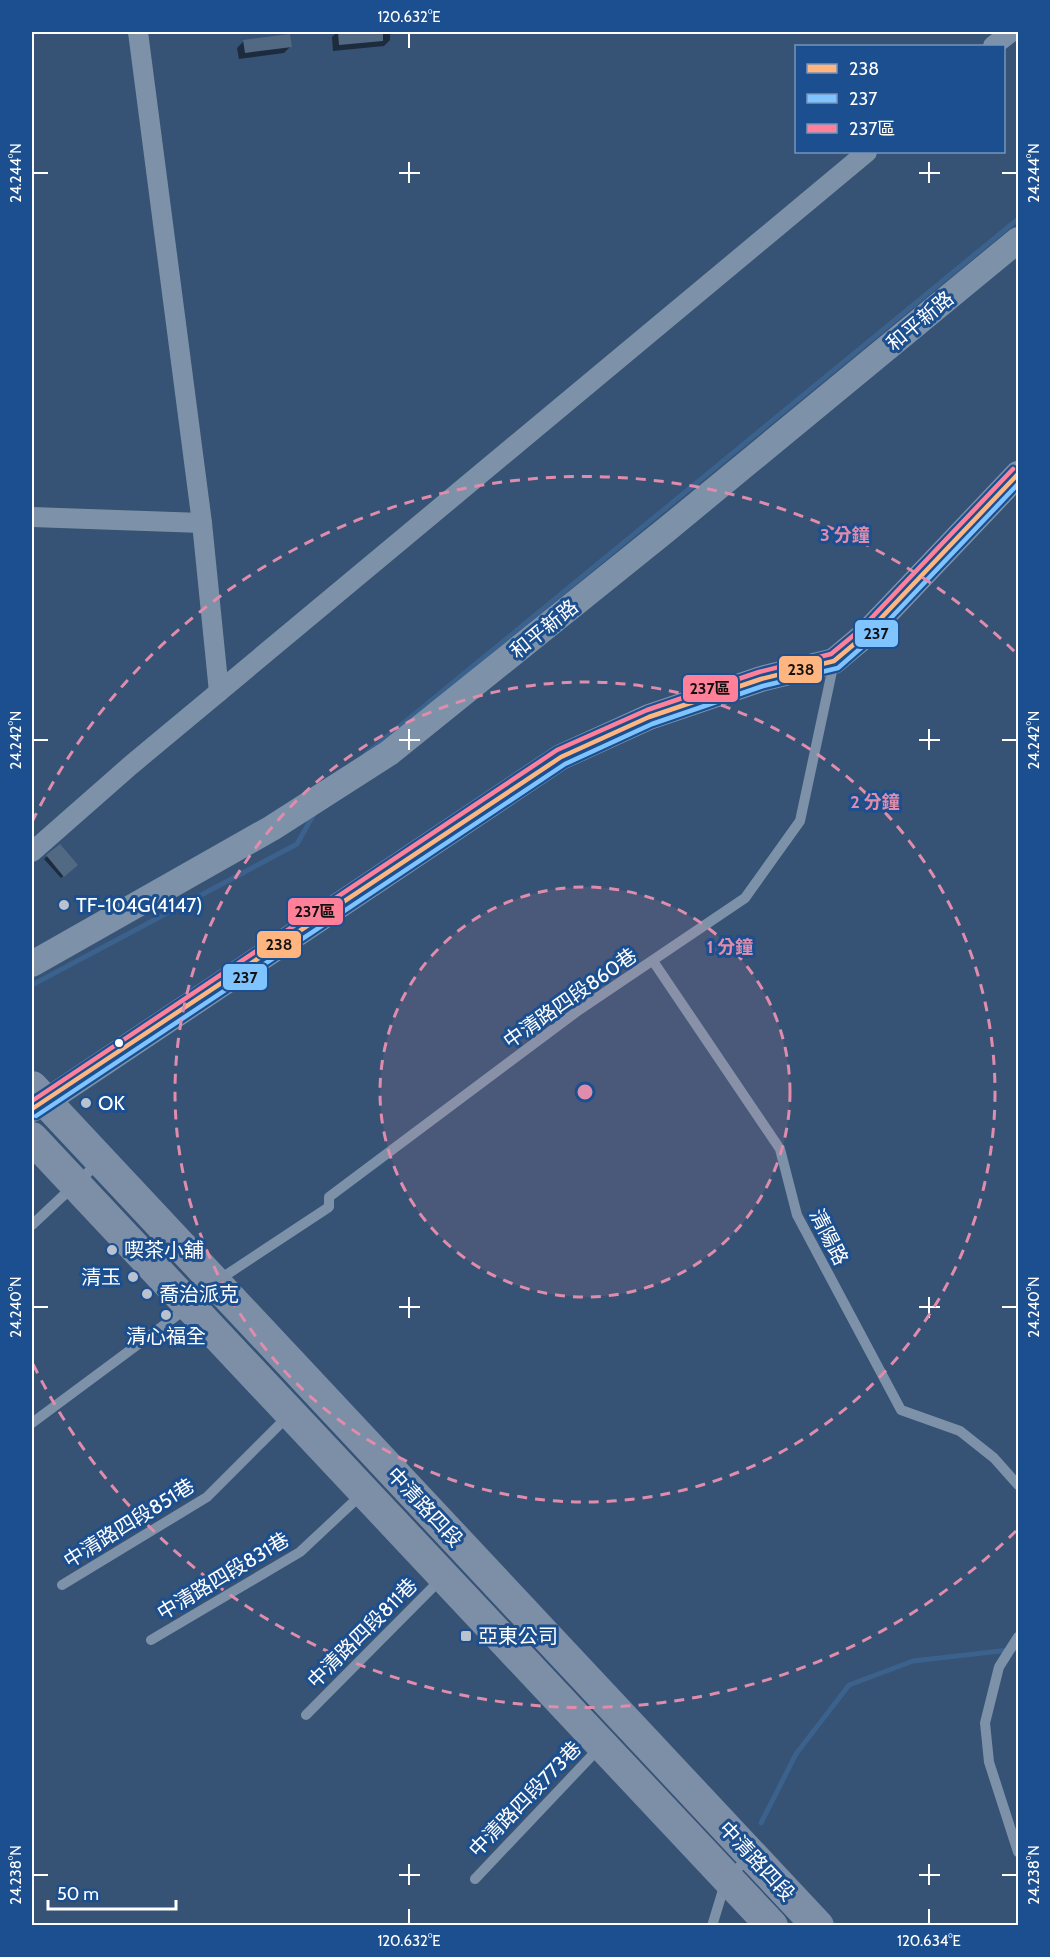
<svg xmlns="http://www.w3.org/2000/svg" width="1050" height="1957" font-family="Cabin,'Noto Sans TC',sans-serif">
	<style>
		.shadow { fill: #0007 }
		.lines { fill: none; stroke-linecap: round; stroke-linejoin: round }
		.stream { stroke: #3b618d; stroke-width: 5 }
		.building { fill: #526984 }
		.service { stroke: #7d92a8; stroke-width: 10 }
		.minor { stroke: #7d92a8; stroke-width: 20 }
		.tertiary { stroke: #7d92a8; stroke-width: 26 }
		.primary { stroke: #7d8ea7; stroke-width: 32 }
		.bus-1-casing { stroke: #1b4f8f; stroke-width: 9 }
		.bus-2-casing { stroke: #1b4f8f; stroke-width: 9 }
		.bus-3-casing { stroke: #1b4f8f; stroke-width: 9 }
		.bus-1 { stroke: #ffb580; stroke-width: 4.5 }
		.bus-2 { stroke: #80c4ff; stroke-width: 4.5 }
		.bus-3 { stroke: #ff8098; stroke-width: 4.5 }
		.ticks { fill: none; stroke: #fff; stroke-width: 2 }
		.ring { fill: none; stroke: #e08cad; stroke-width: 3; stroke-dasharray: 10 8 }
		.poi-dot { fill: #b9c2ce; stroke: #1b4f8f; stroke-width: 2 }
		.bus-dot { fill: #fff; stroke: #1b4f8f; stroke-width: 2 }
		.labels { text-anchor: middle; stroke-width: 6; stroke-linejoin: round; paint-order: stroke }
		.street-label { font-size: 20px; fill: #fff; stroke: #1b4f8f }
		.poi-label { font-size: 20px; fill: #fff; stroke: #1b4f8f; text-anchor: start }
		.centre { fill: #e08cad; stroke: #1b4f8f; stroke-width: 3 }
		.ring-label { font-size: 18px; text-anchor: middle; font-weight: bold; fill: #e08cad; stroke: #1b4f8f; stroke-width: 6; stroke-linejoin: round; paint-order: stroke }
		.line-badge { stroke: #1b4f8f; stroke-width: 2 }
		.pale-badge-label { font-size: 16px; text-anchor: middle; font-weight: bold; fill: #111 }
		.neatline { fill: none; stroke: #fff; stroke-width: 2 }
		.ticks-label { font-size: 15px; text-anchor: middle; fill: #fff }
	</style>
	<rect width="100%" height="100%" fill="#365274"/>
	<!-- shadow -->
	<g class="shadow">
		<polygon points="337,32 390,32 390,40 384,46 333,51 332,37"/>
		<polygon points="244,41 291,46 284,53 239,59 237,48"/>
		<polygon points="59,846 76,865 61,878 44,859"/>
	</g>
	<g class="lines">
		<!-- stream -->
		<g class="stream">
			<polyline points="366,754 1018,219"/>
			<polyline points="32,985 297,844 315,812"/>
			<polyline points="761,1823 796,1754 849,1685 913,1661 1018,1649"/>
		</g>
	</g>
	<!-- building -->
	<g class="building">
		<polygon points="338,32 383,32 383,41 339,45"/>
		<polygon points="290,34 292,47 245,53 243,40"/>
		<polygon points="60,844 78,865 64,877 46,855"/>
	</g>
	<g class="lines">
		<!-- service -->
		<g class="service">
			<polyline points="653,961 780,1149 797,1215 901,1410 960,1431 994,1458 1018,1485"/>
			<polyline points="32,1225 98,1163"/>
			<polyline points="217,1281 329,1207 329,1197 579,1010 745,898 800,821 834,662"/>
			<polyline points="32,1423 187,1308"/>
			<polyline points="62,1585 207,1497 288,1416"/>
			<polyline points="1018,1637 999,1667 985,1723 989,1762 1018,1852"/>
			<polyline points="151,1640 300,1552 362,1494"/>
			<polyline points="306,1715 443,1577"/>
			<polyline points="475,1879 601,1746"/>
			<polyline points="712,1926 727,1877 750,1858"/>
		</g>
		<!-- minor -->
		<g class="minor">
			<polyline points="138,32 202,523 219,692"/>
			<polyline points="993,46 1011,32"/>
			<polyline points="32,517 202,523"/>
			<polyline points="32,852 131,765 867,152"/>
		</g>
		<!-- tertiary -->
		<g class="tertiary">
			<polyline points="32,964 272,828 389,753 666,530 1018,240"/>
			<polyline points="32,1109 45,1102 561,757 649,717 761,679 834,661 865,635 1018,474"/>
		</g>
		<!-- primary -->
		<g class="primary">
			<polyline points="32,1087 818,1926"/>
			<polyline points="32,1138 772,1926"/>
		</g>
		<!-- bus-1 casing -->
		<g class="bus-1-casing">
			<polyline id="bus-1" points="32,1109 561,757 649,717 761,679 834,661 865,635 1018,474"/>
		</g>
		<!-- bus-2 casing -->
		<g class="bus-2-casing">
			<polyline id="bus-2" points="36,1116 565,764 652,724 763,686 838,668 870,640 1018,484"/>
		</g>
		<!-- bus-3 casing -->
		<g class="bus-3-casing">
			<polyline id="bus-3" points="32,1101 557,750 647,710 759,672 831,654 860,630 1013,469"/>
		</g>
		<!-- bus-1 -->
		<use href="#bus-1" class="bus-1"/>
		<!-- bus-2 -->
		<use href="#bus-2" class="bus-2"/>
		<!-- bus-3 -->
		<use href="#bus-3" class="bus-3"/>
	</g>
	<!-- ticks -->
	<path class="ticks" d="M409,33V48M409,162V183M929,162V183M33,173H48M399,173H420M919,173H940M1002,173H1017M409,729V750M929,729V750M33,740H48M399,740H420M919,740H940M1002,740H1017M409,1297V1318M929,1297V1318M33,1307H48M399,1307H420M919,1307H940M1002,1307H1017M409,1864V1885M929,1864V1885M33,1875H48M399,1875H420M919,1875H940M1002,1875H1017M409,1909V1924M929,1909V1924"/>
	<!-- distance rings -->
	<circle cx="585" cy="1092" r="205" fill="#e08cad" fill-opacity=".12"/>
	<g class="ring">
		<circle cx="585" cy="1092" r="205"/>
		<circle cx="585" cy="1092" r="410"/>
		<path d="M1016 1531A615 615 0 0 1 32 1362M32 822A615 615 0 0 1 1016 653"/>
	</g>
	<!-- markers -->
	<g class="poi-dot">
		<circle cx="64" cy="905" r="6"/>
		<circle cx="86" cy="1103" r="6"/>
		<circle cx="112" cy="1250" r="6"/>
		<circle cx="133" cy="1277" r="6"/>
		<circle cx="147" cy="1294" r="6"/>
		<circle cx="166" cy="1315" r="6"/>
		<rect x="460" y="1630" width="12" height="12" rx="3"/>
	</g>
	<circle class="bus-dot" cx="119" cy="1043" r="5"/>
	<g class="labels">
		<!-- street labels -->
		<g class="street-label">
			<text transform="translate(920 321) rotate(-40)" y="7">和平新路</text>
			<text transform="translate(544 629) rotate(-39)" y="7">和平新路</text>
			<text transform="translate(570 998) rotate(-35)" y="7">中清路四段860巷</text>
			<text transform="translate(829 1237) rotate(63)" y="7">清陽路</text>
			<text transform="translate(425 1507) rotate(47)" y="7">中清路四段</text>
			<text transform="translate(129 1523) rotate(-32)" y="7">中清路四段851巷</text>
			<text transform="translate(223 1576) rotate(-31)" y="7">中清路四段831巷</text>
			<text transform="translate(362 1633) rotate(-45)" y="7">中清路四段811巷</text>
			<text transform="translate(525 1799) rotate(-46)" y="7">中清路四段773巷</text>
			<text transform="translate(757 1861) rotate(47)" y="7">中清路四段</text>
		</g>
		<!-- poi labels -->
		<g class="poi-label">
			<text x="76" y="912">TF-104G(4147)</text>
			<text x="98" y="1110">OK</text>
			<text x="124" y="1257">喫茶小舖</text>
			<text x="121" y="1284" text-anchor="end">清玉</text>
			<text x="159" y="1301">喬治派克</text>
			<text x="166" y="1343" text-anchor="middle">清心福全</text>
			<text x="478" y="1643">亞東公司</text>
		</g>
	</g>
	<circle cx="585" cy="1092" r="9" class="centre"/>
	<g class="ring-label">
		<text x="845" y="541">3 分鐘</text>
		<text x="875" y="808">2 分鐘</text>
		<text x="730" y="953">1 分鐘</text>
	</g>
	<g class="line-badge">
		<rect x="854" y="619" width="45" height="29" rx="6" fill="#80c4ff"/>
		<rect x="778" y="655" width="45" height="29" rx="6" fill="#ffb580"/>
		<rect x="682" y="674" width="57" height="29" rx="6" fill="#ff8098"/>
		<rect x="287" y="897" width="57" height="29" rx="6" fill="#ff8098"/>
		<rect x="256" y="930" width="46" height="29" rx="6" fill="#ffb580"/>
		<rect x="222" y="963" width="46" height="28" rx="6" fill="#80c4ff"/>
	</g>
	<g class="pale-badge-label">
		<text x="876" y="639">237</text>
		<text x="801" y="675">238</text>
		<text x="710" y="694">237區</text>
		<text x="315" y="917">237區</text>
		<text x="279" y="950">238</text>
		<text x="245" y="983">237</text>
	</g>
	<!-- border -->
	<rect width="1050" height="1957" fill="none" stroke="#1b4f8f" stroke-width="66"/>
	<!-- legend -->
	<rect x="795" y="45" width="210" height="108" fill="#1b4f8f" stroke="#7695bc" stroke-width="1.5"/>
	<rect x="807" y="64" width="30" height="9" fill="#ffb580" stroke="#7695bc" stroke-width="1.5"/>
	<text x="849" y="75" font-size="18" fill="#ffffff">238</text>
	<rect x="807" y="94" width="30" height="9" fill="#80c4ff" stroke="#7695bc" stroke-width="1.5"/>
	<text x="849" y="105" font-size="18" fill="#ffffff">237</text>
	<rect x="807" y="124" width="30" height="9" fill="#ff8098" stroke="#7695bc" stroke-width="1.5"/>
	<text x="849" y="135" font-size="18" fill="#ffffff">237區</text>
	<!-- scale -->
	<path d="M48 1900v9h128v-9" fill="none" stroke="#ffffff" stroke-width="3"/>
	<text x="57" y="1900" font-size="18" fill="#ffffff" stroke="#1b4f8f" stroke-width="4.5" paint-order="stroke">50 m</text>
	<rect x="33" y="33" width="984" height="1891" class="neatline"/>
	<g class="ticks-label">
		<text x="409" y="22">120.632°E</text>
		<text transform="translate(16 173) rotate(-90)" y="5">24.244°N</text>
		<text transform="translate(1034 173) rotate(-90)" y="5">24.244°N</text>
		<text transform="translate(16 740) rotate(-90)" y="5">24.242°N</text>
		<text transform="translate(1034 740) rotate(-90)" y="5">24.242°N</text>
		<text transform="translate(16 1307) rotate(-90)" y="5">24.240°N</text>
		<text transform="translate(1034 1307) rotate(-90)" y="5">24.240°N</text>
		<text transform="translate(16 1875) rotate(-90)" y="5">24.238°N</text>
		<text transform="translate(1034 1875) rotate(-90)" y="5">24.238°N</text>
		<text x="409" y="1946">120.632°E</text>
		<text x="929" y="1946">120.634°E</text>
	</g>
</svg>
